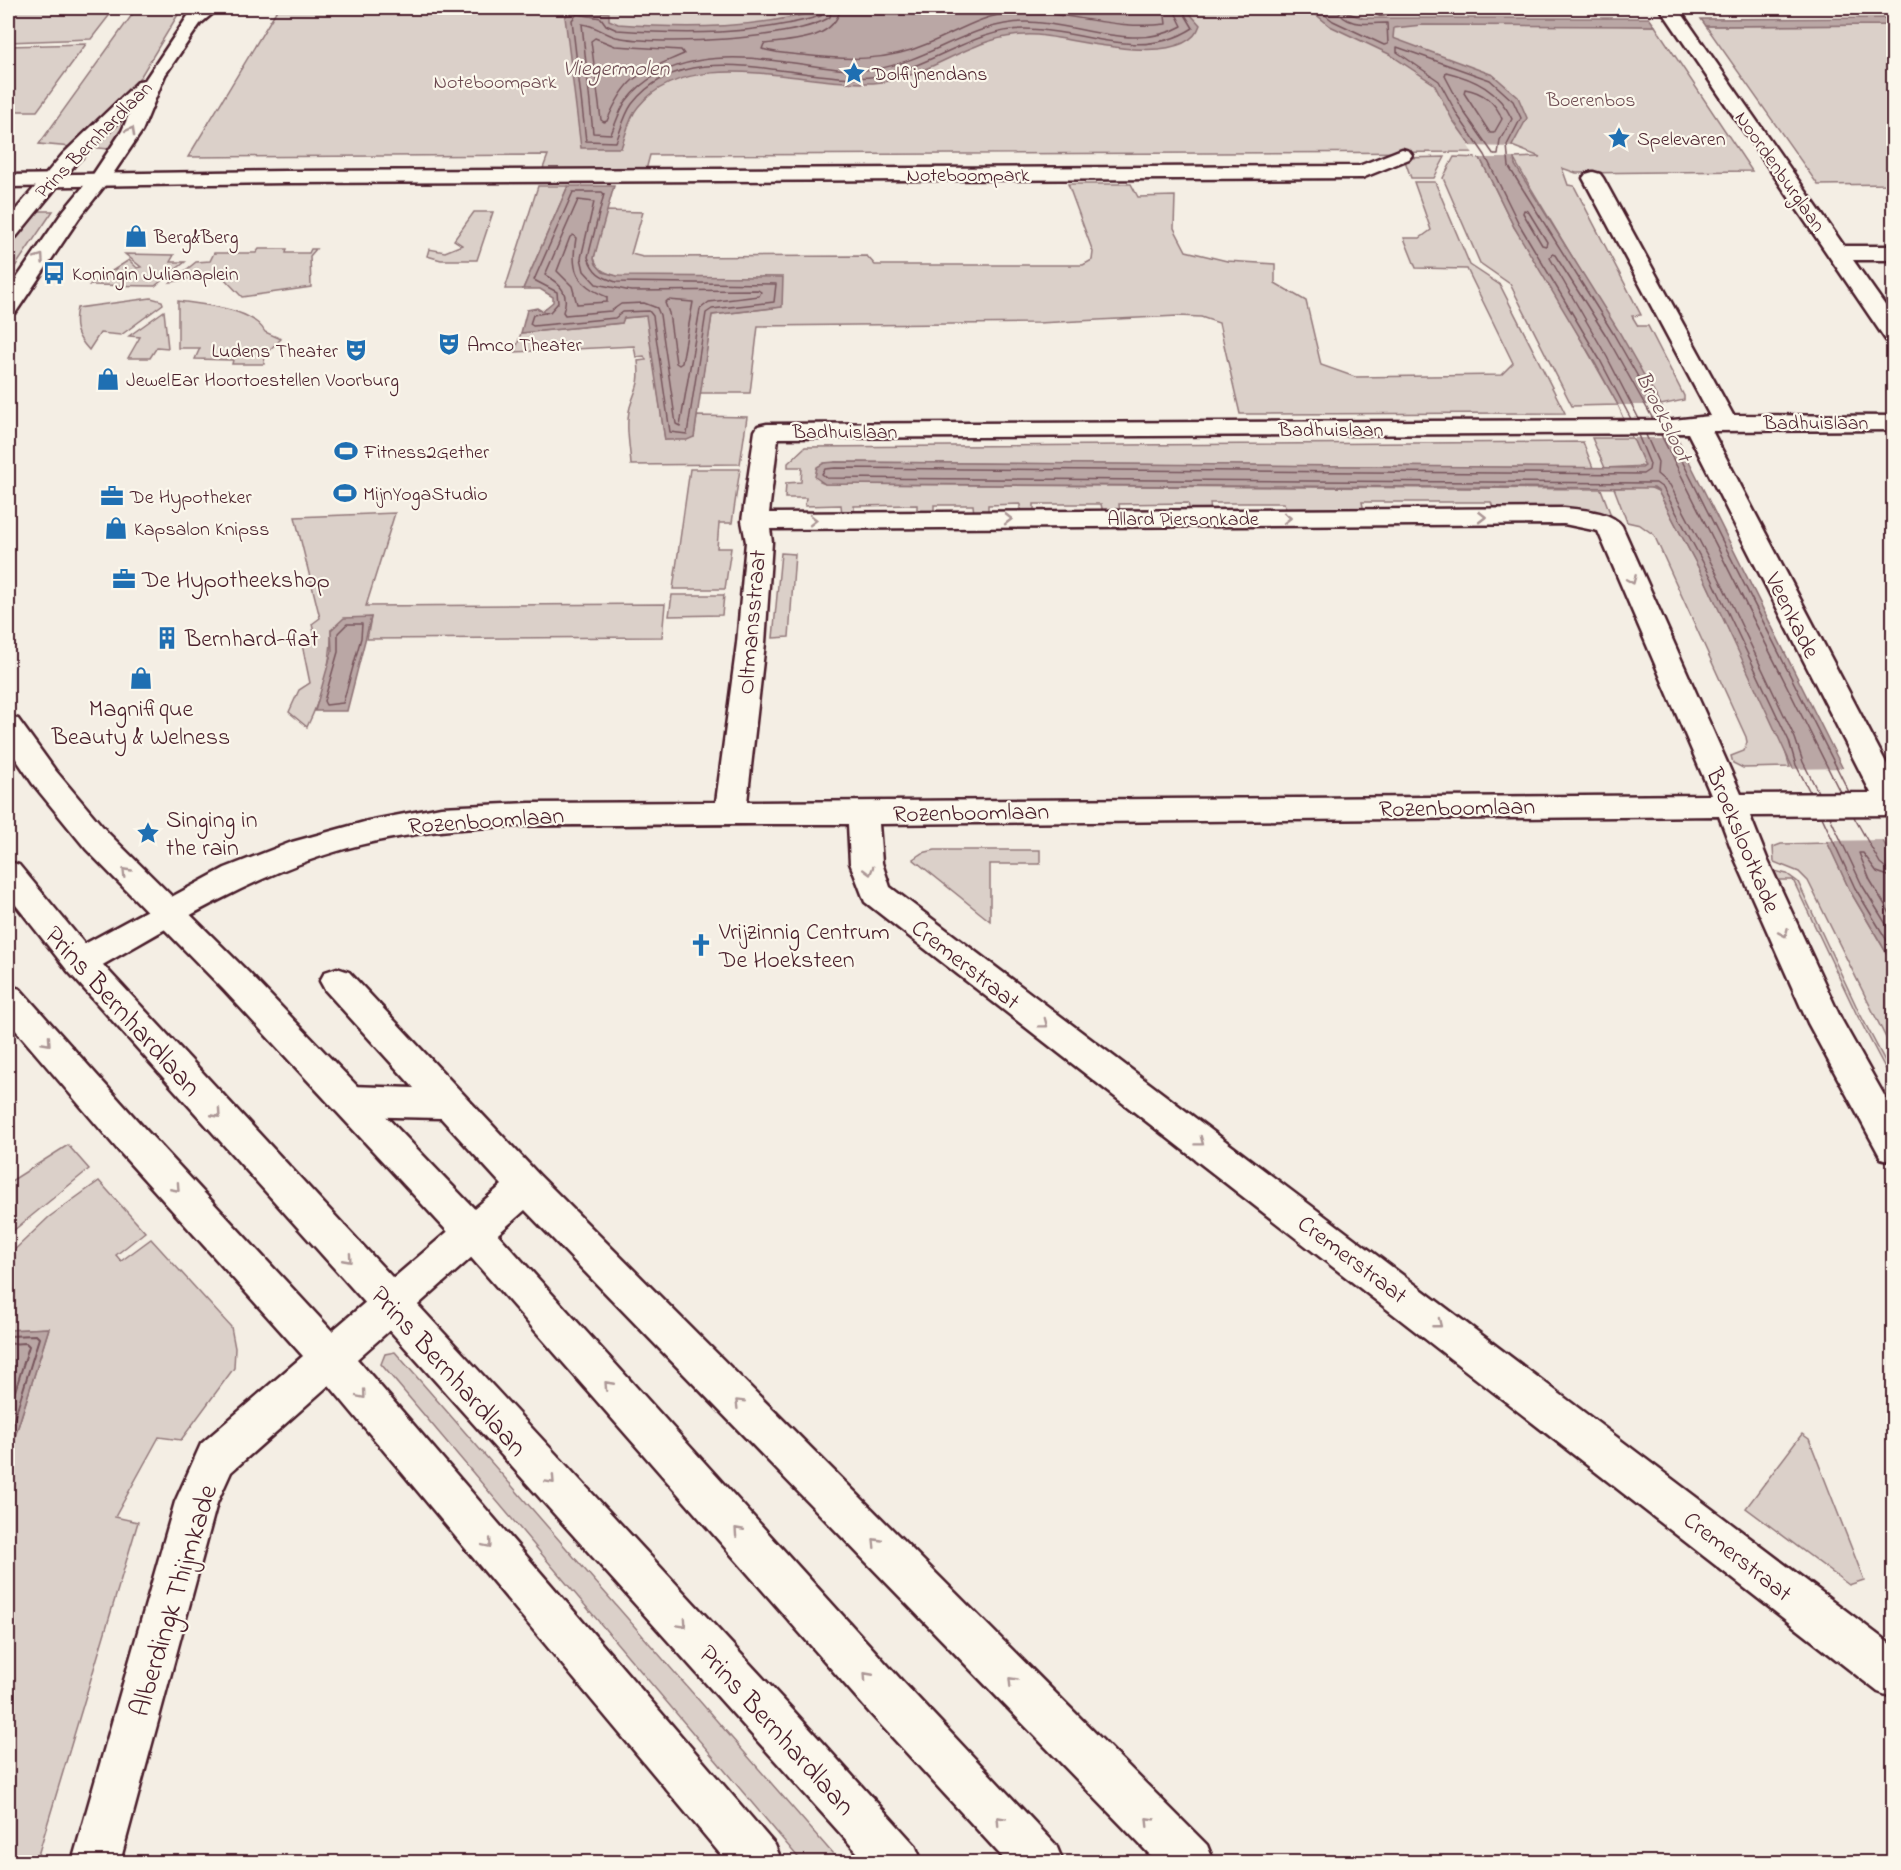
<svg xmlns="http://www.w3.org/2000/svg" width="1901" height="1870" font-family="'Indie Flower',sans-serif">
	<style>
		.green { fill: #dbd0c9; stroke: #92787a; stroke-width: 1.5 }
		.water { fill: #baa7a5; stroke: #8d7174; stroke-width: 1.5 }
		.pier { fill: #f4eee4 }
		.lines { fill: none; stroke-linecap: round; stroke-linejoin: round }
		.shore-far1 { stroke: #77555c; stroke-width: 1.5 }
		.shore { stroke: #77555c; stroke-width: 2 }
		.minor-casing { stroke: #4a1f2b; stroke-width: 5 }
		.major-casing { stroke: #4a1f2b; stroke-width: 5 }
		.minor { fill: #fbf7ec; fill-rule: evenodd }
		.major { fill: #fbf7ec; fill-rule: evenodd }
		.oneway { stroke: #ab9695 }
		.labels { text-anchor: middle; stroke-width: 4.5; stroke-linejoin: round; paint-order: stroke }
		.far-poi-label { font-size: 20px; fill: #4a1f2b; stroke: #fbf7ec; text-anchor: start }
		.far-park-label { font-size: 20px; fill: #6e4b52; stroke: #fbf7ec }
		.far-street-label { font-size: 20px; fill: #4a1f2b; stroke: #fbf7ec }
		.far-water-label { font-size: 22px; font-style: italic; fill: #714f56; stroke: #fbf7ec }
		.poi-label { font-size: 24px; fill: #4a1f2b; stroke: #fbf7ec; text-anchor: start }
		.street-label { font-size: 24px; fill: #4a1f2b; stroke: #fbf7ec }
		.near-street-label { font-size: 28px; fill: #4a1f2b; stroke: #fbf7ec }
	</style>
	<rect width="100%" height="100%" fill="#f4eee4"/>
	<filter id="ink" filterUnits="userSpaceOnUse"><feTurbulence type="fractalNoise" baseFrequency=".0167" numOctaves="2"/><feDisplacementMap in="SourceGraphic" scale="12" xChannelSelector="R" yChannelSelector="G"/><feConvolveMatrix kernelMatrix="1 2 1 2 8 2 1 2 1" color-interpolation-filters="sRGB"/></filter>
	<g filter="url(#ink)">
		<!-- green -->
		<g class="green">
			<polygon points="8,8 115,8 91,39 8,42"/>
			<polygon points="137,8 182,8 141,76 72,147 39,144"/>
			<polygon points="278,8 1320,8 1443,74 1498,152 650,155 646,170 542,171 548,155 188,157"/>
			<polygon points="1507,23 1655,26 1752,171 1576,173 1562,168 1568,185 1574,186 1641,315 1632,316 1638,326 1648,326 1684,396 1684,400 1661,405 1513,158 1540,157 1512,146 1382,35 1384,24"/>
			<polygon points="1893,25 1893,184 1818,185 1706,26"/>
			<polygon points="86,44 37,111 8,111 8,46"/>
			<polygon points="136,105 109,149 88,147"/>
			<polygon points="1445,157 1434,178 1411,178 1404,158"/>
			<polygon points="1454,157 1480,158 1514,227 1536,260 1618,405 1572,406 1510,284 1480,263 1443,178"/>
			<path d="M1414,182H1435L1470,265L1500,285L1565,413L1240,414L1219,323L1201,317L1178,316L1038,323L758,326L750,393H700L712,315L781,307L616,276C606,273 597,270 594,258L605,211L643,212L631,254L643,257L867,256L875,265H1083L1092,260L1093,252L1068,184H1131L1138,197L1175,196L1174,228L1186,251L1227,261L1275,264V283L1306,301L1321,365L1355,377L1501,375L1513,363L1467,269L1416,268L1404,238H1420L1431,230Z"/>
			<polygon points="538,186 568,186 523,289 505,289"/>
			<polygon points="34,211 53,211 8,277 8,249"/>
			<polygon points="474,212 493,212 477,260 441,260 427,256 429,249 445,252 462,245 454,240"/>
			<polygon points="259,249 287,249 286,253 309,253 311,249 316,249 310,256 311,287 242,297 220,274 171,282 196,262 210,261 214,253 256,253"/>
			<polygon points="125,254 174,255 170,262 185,262 155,286 90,285 129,260 137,268 141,267"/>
			<path d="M151,298L162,301L163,304L121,335L100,333L89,350C76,336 73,326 77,308Z"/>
			<path d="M178,301C204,305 252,308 265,332L281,339L265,354L264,364H232L233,360L195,359L200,348H178Z"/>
			<polygon points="164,311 168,348 157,347 150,358 128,358 140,337 129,336"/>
			<path d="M647,316L665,440L694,437L697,416L747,417L740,464L631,465C630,447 625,425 630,407C636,387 641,385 638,361L646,360L644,356L636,357L634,346L515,352L521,333L622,323L623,318Z"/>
			<polygon points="1592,438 1633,438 1645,466 1605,468"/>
			<polygon points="1583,442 1593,468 835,462 820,482 825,484 1601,489 1612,518 1588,510 1494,511 1491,502 1362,502 1364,511 1287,512 1284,503 1210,503 1211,512 1190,512 1188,503 1119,504 1120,513 1103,513 1101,504 1034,504 1034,513 1020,514 1020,504 988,505 988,513 974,514 973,505 934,505 934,514 917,513 917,505 854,506 854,514 842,514 841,505 805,506 806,498 785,498 786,483 801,482 802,467 788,467 788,463 805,447"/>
			<polygon points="690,469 740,469 732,523 719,523 717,548 731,548 725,589 673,589"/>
			<polygon points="1649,487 1658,491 1706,582 1783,744 1790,767 1743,768 1733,763 1731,756 1744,751 1747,742 1746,737 1654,535 1640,525 1627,522 1614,488"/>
			<path d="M395,513L366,606L665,604L662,637L367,639L371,617L331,630C332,663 321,698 307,727L289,712L299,690L310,683L302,644L316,641L312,624L320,618L295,517Z"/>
			<polygon points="781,553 795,554 789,637 773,638"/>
			<polygon points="672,595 724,595 722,615 669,616"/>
			<polygon points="1828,843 1850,891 1893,964 1893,1052 1808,881 1799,872 1774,862 1773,847 1781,844"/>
			<polygon points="935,850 1040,850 1040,864 990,864 990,921 913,859 922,853"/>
			<polygon points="1770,870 1787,874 1798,882 1859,1012 1893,1076 1893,1083 1856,1013 1793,880 1775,880"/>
			<polygon points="68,1145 89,1169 8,1235 8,1183"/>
			<polygon points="99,1181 145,1232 116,1255 121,1261 151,1239 231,1327 235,1348 234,1368 181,1440 159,1437 115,1517 138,1522 36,1862 8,1862 8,1459 49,1328 8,1330 8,1256 49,1217"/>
			<polygon points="395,1352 840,1862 802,1862 381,1364 385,1354"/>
			<polygon points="1802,1434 1809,1439 1864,1580 1849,1585 1746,1508"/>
		</g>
		<!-- water -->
		<g class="water">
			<path d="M828,8H1185L1200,25C1185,72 1070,37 1037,35C972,31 934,79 873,83C804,86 689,44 638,107C629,117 626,135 621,148H581L565,17L573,9L609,13V20L618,24C689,29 759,29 828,8Z"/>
			<polygon points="1308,8 1341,8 1345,12 1363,18 1649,18 1655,26 1422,25 1394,28 1393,38 1493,75 1518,97 1527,118 1512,146 1515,165 1618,330 1661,405 1843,769 1893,859 1893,964 1850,891 1706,582 1658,491 1654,488 825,484 815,477 817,467 824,463 835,462 1642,468 1645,466 1618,405 1595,363 1514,227 1480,158 1452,119 1434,84 1389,54 1330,26"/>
			<polygon points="1893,18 1893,25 1706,26 1701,19"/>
			<polygon points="568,186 614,186 594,258 596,264 603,272 617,276 783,277 782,307 712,315 694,437 687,440 665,440 646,316 624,318 622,323 521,333 527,310 537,308 542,311 553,302 553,297 540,289 523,289"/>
			<polygon points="371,617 347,711 315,711 332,651 331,630 344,618"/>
			<polygon points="49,1328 8,1459 8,1330"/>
		</g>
		<!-- pier -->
		<g class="pier">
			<polygon points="1468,146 1514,147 1516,158 1476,158"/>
			<polygon points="1618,405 1661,405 1678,438 1633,438"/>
			<polygon points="1846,768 1886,840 1823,841 1788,769"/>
		</g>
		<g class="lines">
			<!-- shore-far1 -->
			<g class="shore-far1">
				<path d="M824,8L821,16C753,35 687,35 617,30L606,25L601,18L577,14L572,20L586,141L616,142C621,130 624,115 632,104C690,29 804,88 879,76C930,68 973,29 1025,29C1083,29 1139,63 1193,28L1181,8"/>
				<path d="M832,8L830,17C795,40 659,46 616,37C604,34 595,25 582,24L593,133L611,134C616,123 619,111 626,101C663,53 731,54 785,62C815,65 845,73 876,69C928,61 972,22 1026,22C1076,22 1135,53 1182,26L1173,8"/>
				<path d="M841,8C833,41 792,40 764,44L762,49C775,53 789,54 802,55C846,60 886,62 927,44C955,33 981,15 1012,13C1064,9 1111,31 1166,24L1164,8"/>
				<path d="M1316,8L1333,21L1384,45L1388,44L1387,23C1370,23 1344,28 1337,8"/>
				<path d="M595,38L615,46L681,50L684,54C640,73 627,74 607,121L604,122L601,120L591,41Z"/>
				<path d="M1446,72C1475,79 1499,91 1512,119L1500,140L1498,155H1494L1464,112L1445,76Z"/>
				<path d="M1465,89C1482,92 1496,102 1502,119L1494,133H1490L1464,93Z"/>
				<path d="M573,192H602L604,194L588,257C593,273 601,277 616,282L776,284L774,302L712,309L706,313L687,434L670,432L653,316L649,311L623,312L615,318L533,326L530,324L533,315L550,312L558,303L557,292L534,280Z"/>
				<path d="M578,200L594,202L581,258L584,271L596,284L631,291L758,290L761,292L759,296L709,302L700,309L680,426L676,424L660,315L657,308L644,303L621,304L611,311L565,315L563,312C570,294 561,284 545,275Z"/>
				<polygon points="1524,210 1528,211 1547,242 1546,246 1542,245 1523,213"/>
				<path d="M573,235L576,238C570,271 576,284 607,297V302L577,304L572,286L557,271L570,237Z"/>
				<polygon points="668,300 693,302 682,363 679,365 676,363 669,313 665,303"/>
				<polyline points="1631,419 1600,360 1519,224 1485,155 1458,116 1439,81 1397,52 1397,47 1490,80 1513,101 1521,118 1507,145 1509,167 1613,333 1662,419"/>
				<polyline points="1639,419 1607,357 1550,258 1552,254 1555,255 1607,337 1653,419"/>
				<polyline points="1638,435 1650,464 1649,470 1643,474 835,468 825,469 822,474 827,478 1656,483 1663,488 1712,579 1789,741 1796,765 1810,792"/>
				<polyline points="1646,435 1658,462 1657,474 1670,485 1718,576 1795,738 1803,762 1818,792"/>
				<polyline points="1661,435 1840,792"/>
				<polyline points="1669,435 1849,792"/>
				<polygon points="347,624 362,624 361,638 343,703 326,705 324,701 338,652 338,633"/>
				<polyline points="1822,817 1855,888 1894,952"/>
				<polyline points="1830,817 1862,885 1894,937"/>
				<polyline points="1854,817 1880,863 1886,868 1894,869"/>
				<polyline points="1894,878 1877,872 1863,853 1859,853 1870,880 1894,920"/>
			</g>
			<!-- shore -->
			<g class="shore">
				<polyline points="8,1336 36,1335 39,1338 8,1439"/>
				<polyline points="8,1344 26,1343 29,1346 8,1414"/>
			</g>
			<!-- minor casing -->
			<g class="minor-casing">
				<g id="minor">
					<path d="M1371,8H1389L1390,9L1387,13C1380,15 1376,14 1371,8Z"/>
					<polygon points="1660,8 1678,8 1844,246 1894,246 1894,260 1853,260 1894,318 1894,342 1886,340"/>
					<polygon points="1402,149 1409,151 1412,155 1409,159 1362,178 286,183 8,187 8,175 286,171 1359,166"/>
					<path d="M1593,172L1600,174L1603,178L1733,415L1894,416V430L1712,431L1894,778V815L1750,816L1768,861L1841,1019L1894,1113V1162L1881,1158L1808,1023L1736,861L1719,816L879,824L882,863L890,887L1894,1647V1698L1878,1692L865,902L850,863L848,824C771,824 693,824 616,825C513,825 409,824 310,860C233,887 163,931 92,971L80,975L68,971L63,962L68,953L225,868L292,842L368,821L441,807L530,803L716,802L737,643L746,542L742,521L755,431L758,426L767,424L1673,420L1710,416L1583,178L1586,174ZM1688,433L1871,793L1741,794L1622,526C1612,511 1581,510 1564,508L769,513L778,438ZM1564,524L1598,531L1711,795L747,802L765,643L772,542L770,529Z"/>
					<polygon points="337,968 349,972 539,1175 1207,1845 1214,1862 1157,1862 525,1210 357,1359 775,1845 782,1862 727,1862 329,1385 231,1472 217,1503 120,1862 72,1862 175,1502 201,1444 303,1356 118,1150 8,1021 8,985 20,989 144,1128 332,1331 502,1185 441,1118 349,1116 336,1111 331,1101 336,1091 349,1086 414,1088 325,990 320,981 325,972"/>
				</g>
			</g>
			<!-- major casing -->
			<g class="major-casing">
				<g id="major">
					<polygon points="199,8 219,8 200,24 165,75 142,131 106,184 79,218 16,312 8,314 8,291 64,210 92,176 122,131 131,110 77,162 16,237 8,238 8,219 63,154 139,81 145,80 188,16"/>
					<polygon points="8,716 18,719 55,770 108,833 248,972 486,1221 902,1681 1056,1845 1063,1862 1007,1862 870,1713 460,1245 224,990 86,849 33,784 8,747"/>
					<polygon points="8,861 19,865 92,953 790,1707 915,1845 922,1862 866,1862 68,971 8,895"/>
				</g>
			</g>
			<!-- minor -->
			<use href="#minor" class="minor"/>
			<!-- major -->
			<use href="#major" class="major"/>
		</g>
		<!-- one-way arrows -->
		<defs><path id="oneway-chevron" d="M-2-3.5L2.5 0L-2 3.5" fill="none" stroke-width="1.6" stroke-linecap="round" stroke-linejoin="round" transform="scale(1.5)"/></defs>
		<g class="oneway">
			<use href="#oneway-chevron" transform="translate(131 131) rotate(-61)"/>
			<use href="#oneway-chevron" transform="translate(40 258) rotate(-55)"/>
			<use href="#oneway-chevron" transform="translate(1482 517)"/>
			<use href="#oneway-chevron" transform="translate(1287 518)"/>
			<use href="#oneway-chevron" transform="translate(1008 519)"/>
			<use href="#oneway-chevron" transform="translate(813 520)"/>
			<use href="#oneway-chevron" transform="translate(1632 580) rotate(67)"/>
			<use href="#oneway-chevron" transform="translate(869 871) rotate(74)"/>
			<use href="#oneway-chevron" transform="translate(126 872) rotate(-134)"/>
			<use href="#oneway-chevron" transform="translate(1784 933) rotate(66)"/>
			<use href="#oneway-chevron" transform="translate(1044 1024) rotate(37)"/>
			<use href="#oneway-chevron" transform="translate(47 1042) rotate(48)"/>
			<use href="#oneway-chevron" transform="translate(217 1114) rotate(48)"/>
			<use href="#oneway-chevron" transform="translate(1200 1142) rotate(37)"/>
			<use href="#oneway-chevron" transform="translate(176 1188) rotate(48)"/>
			<use href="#oneway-chevron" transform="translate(348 1259) rotate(48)"/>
			<use href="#oneway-chevron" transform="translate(1438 1324) rotate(38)"/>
			<use href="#oneway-chevron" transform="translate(608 1385) rotate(-132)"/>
			<use href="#oneway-chevron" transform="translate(362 1395) rotate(50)"/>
			<use href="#oneway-chevron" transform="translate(739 1403) rotate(-135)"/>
			<use href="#oneway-chevron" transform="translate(551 1480) rotate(47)"/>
			<use href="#oneway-chevron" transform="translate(738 1531) rotate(-132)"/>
			<use href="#oneway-chevron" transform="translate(876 1542) rotate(-134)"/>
			<use href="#oneway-chevron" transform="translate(488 1544) rotate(50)"/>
			<use href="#oneway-chevron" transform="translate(683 1624) rotate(47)"/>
			<use href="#oneway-chevron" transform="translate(867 1676) rotate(-132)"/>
			<use href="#oneway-chevron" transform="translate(1012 1681) rotate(-134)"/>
			<use href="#oneway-chevron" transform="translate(1000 1820) rotate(-133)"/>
			<use href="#oneway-chevron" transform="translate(1149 1821) rotate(-134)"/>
		</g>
	</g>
	<!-- icons -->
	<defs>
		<g id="sight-bare" transform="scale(1.8)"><path d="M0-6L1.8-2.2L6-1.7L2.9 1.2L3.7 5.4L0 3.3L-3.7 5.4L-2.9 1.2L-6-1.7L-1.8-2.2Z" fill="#1f6fb2" stroke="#fbf7ec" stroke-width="2.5" paint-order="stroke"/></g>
		<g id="shop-bare" transform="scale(1.8)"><path d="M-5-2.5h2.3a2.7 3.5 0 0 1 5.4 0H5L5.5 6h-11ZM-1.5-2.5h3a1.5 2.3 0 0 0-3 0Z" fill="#1f6fb2" stroke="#fbf7ec" stroke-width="2.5" paint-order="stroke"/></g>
		<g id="bus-bare" transform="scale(1.8)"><path d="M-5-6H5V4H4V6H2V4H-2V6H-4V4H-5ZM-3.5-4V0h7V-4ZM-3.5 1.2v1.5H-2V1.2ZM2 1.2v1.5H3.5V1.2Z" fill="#1f6fb2" stroke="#fbf7ec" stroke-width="2.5" paint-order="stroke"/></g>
		<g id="theatre-bare" transform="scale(1.8)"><path d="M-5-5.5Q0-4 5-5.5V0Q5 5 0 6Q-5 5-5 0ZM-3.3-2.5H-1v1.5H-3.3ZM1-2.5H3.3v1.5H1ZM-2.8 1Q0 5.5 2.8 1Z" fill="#1f6fb2" stroke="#fbf7ec" stroke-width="2.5" paint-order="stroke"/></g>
		<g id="stadium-bare" transform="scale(1.8)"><path d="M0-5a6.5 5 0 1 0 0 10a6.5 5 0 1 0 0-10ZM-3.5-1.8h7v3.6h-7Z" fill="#1f6fb2" stroke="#fbf7ec" stroke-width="2.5" paint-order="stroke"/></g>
		<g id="office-bare" transform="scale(1.8)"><path d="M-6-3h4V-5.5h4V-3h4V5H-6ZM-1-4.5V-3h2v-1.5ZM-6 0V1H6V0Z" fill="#1f6fb2" stroke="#fbf7ec" stroke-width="2.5" paint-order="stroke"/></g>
		<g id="building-bare" transform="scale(1.8)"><path d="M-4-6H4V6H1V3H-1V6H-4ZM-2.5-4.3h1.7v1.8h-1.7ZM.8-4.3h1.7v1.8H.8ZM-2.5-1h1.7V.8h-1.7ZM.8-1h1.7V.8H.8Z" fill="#1f6fb2" stroke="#fbf7ec" stroke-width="2.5" paint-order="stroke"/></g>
		<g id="church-bare" transform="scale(1.8)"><path d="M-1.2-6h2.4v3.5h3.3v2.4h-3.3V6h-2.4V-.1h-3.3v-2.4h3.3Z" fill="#1f6fb2" stroke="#fbf7ec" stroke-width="2.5" paint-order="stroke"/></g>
	</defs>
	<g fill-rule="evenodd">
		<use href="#sight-bare" x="854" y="73"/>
		<use href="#sight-bare" x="1619" y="138"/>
		<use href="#shop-bare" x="136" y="236"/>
		<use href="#bus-bare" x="54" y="273"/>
		<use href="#theatre-bare" x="449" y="344"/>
		<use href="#theatre-bare" x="356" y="350"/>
		<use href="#shop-bare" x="108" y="379"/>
		<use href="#stadium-bare" x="346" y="451"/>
		<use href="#stadium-bare" x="345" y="493"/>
		<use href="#office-bare" x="112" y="496"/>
		<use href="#shop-bare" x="116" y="528"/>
		<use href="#office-bare" x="124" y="579"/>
		<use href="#building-bare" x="167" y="638"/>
		<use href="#shop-bare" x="141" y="678"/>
		<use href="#sight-bare" x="148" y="833"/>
		<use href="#church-bare" x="701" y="945"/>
	</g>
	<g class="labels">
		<!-- far-poi labels -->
		<g class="far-poi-label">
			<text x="872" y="80">Dolfijnendans</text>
			<text x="1637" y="145">Spelevaren</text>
			<text x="154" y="243">Berg&amp;Berg</text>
			<text x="72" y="280">Koningin Julianaplein</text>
			<text x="467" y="351">Amco Theater</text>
			<text x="338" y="357" text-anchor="end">Ludens Theater</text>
			<text x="126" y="386">JewelEar Hoortoestellen Voorburg</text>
			<text x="364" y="458">Fitness2Gether</text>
			<text x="363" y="500">MijnYogaStudio</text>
			<text x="130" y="503">De Hypotheker</text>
			<text x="134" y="535">Kapsalon Knipss</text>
		</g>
		<!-- far-park labels -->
		<g class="far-park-label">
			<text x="495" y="88">Noteboompark</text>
			<text x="1591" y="106">Boerenbos</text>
		</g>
		<!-- far-street labels -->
		<g class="far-street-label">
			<text transform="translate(93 139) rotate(-45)" y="7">Prins Bernhardlaan</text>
			<text transform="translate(1781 171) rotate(55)" y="7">Noordenburglaan</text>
			<text x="968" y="181">Noteboompark</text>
			<text x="1816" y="429">Badhuislaan</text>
			<text x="1331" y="436">Badhuislaan</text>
			<text x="845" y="438">Badhuislaan</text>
			<text x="1183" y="525">Allard Piersonkade</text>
		</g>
		<!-- far-water labels -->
		<g class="far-water-label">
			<text x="616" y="75">Vliegermolen</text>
			<text transform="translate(1665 416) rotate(63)" y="8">Broeksloot</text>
		</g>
		<!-- poi labels -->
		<g class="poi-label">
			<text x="142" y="587">De Hypotheekshop</text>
			<text x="185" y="646">Bernhard-flat</text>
			<text x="141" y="716" text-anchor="middle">Magnifique<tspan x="141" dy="28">Beauty &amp; Welness</tspan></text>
			<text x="166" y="827">Singing in<tspan x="166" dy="28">the rain</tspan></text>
			<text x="719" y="939">Vrijzinnig Centrum<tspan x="719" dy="28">De Hoeksteen</tspan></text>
		</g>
		<!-- street labels -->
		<g class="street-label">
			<text transform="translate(1793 615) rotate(63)" y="8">Veenkade</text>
			<text transform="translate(751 622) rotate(-85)" y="8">Oltmansstraat</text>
			<text transform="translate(1457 807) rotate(-1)" y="8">Rozenboomlaan</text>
			<text transform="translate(971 812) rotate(-1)" y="8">Rozenboomlaan</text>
			<text transform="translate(486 820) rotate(-4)" y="8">Rozenboomlaan</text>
			<text transform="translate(1744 840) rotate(67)" y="8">Broekslootkade</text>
			<text transform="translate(966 964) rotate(38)" y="8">Cremerstraat</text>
			<text transform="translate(1353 1259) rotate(37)" y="8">Cremerstraat</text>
			<text transform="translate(1738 1556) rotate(38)" y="8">Cremerstraat</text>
		</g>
		<!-- near-street labels -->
		<g class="near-street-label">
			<text transform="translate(124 1010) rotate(48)" y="10">Prins Bernhardlaan</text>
			<text transform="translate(450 1370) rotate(48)" y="10">Prins Bernhardlaan</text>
			<text transform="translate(172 1600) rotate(-73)" y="10">Alberdingk Thijmkade</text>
			<text transform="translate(778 1729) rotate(48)" y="10">Prins Bernhardlaan</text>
		</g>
	</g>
	<!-- margin -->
	<rect width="1901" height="1870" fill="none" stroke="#fbf7ec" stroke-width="30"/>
	<rect x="15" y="15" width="1871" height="1840" fill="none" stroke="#4a1f2b" stroke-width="2" filter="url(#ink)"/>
</svg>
